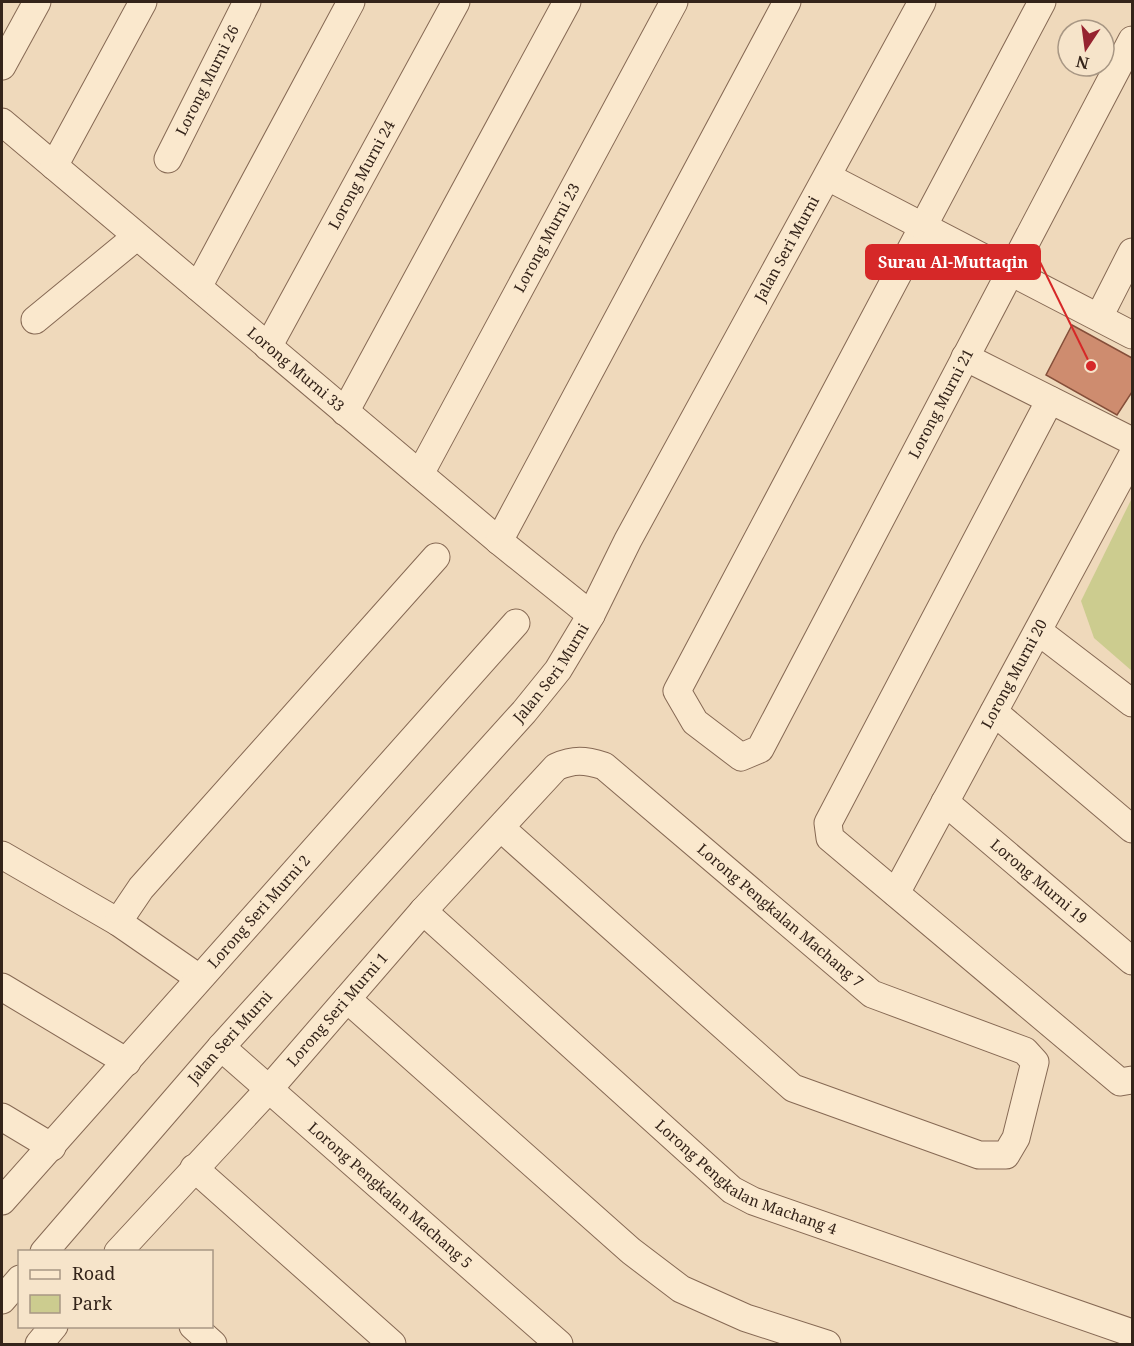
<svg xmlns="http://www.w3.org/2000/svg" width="1134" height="1346" font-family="'Noto Serif',serif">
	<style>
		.green { fill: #cccc8f }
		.building { fill: #ce8c6f; stroke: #854f3a; stroke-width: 1.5 }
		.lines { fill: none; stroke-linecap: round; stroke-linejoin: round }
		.minor-casing { stroke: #866954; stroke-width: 29 }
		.minor { stroke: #fae8cd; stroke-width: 27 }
		.labels { text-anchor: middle; stroke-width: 4.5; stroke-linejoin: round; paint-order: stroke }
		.street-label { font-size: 15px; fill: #34241a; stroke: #f6e4ca }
		.leader { fill: none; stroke: #d62828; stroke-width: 2 }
		.callout-dot { fill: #d62828; stroke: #f6e4ca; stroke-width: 2 }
		.callout { fill: #d62828; stroke: #d62828; stroke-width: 2 }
		.callout-label { font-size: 16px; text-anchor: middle; font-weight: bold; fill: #fff }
	</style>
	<rect width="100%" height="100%" fill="#efd9bb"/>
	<!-- green -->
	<polygon class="green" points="1132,498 1132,671 1094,638 1081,601"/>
	<!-- building -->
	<polygon class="building" points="1072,325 1132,358 1132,392 1117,415 1046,375"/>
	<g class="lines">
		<!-- minor casing -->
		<g class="minor-casing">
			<g id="minor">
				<path id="s1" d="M1042,2L677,691L695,722L741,757L760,749L1132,40"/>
				<polyline points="2,66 37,2"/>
				<path id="s2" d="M2,122L499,541L591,615"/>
				<path id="s3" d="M168,159L247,2"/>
				<polyline points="54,166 143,2"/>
				<polyline points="828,177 1132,335"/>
				<polyline points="198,287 351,2"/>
				<polyline points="1099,317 1132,252"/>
				<polyline points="35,320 136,237"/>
				<path id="s4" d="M268,347L456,2"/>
				<polyline points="965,357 1132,441"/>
				<polyline points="1050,400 828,823 830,838 1120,1082 1132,1080"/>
				<polyline points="345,412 567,2"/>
				<path id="s5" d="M420,474L674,2"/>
				<polyline points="499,541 787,2"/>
				<polyline points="1038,631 1132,703"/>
				<polyline points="994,712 1132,829"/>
				<path id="s6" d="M945,802L1132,961"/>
				<polyline points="2,855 118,922 199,978"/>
				<path id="s7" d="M896,893L1132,456"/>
				<path id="s8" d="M423,911L732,1190L753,1201L1132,1333"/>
				<polyline points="118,922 141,888 436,557"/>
				<polyline points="2,987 127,1062"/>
				<polyline points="347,999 631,1251 681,1289 746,1318 827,1344"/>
				<path id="s9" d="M221,1047L559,1344"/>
				<polyline points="2,1117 52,1147"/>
				<polyline points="194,1168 392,1344"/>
				<path id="s10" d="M2,1201L516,623"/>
				<path id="s11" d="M44,1252L221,1047L524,712L558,670L591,615L628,540L922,2"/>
				<path id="s12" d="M118,1252L269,1089L423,911L556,767C574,759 585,760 604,766L872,994L1025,1051L1035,1062L1016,1138L1006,1155H979L793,1088L501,828"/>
				<polyline points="2,1300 20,1279"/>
				<polyline points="193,1326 213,1344"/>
				<polyline points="39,1344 54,1326"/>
			</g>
		</g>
		<!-- minor -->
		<use href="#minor" class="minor"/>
	</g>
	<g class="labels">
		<!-- street labels -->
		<g class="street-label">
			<text dy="5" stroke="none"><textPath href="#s3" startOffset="88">Lorong Murni 26</textPath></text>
			<text dy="5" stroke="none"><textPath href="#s4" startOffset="196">Lorong Murni 24</textPath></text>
			<text dy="5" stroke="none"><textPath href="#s5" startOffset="268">Lorong Murni 23</textPath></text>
			<text dy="5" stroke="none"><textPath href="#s11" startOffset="1256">Jalan Seri Murni</textPath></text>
			<text dy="5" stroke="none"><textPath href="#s2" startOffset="384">Lorong Murni 33</textPath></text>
			<text dy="5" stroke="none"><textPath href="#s1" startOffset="1284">Lorong Murni 21</textPath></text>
			<text dy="5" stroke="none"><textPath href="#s11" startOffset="770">Jalan Seri Murni</textPath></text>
			<text dy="5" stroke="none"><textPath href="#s7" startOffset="249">Lorong Murni 20</textPath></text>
			<text dy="5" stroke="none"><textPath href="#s6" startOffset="123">Lorong Murni 19</textPath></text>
			<text dy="5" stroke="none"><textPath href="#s10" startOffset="387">Lorong Seri Murni 2</textPath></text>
			<text dy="5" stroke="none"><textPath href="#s12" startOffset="934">Lorong Pengkalan Machang 7</textPath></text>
			<text dy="5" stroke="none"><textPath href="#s12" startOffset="327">Lorong Seri Murni 1</textPath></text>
			<text dy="5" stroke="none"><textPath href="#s11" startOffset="284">Jalan Seri Murni</textPath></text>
			<text dy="5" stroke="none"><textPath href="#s8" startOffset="422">Lorong Pengkalan Machang 4</textPath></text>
			<text dy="5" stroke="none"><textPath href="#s9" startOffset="225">Lorong Pengkalan Machang 5</textPath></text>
		</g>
	</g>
	<!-- callouts -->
	<path class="leader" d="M1091 366L1040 262"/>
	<circle class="callout-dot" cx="1091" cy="366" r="6"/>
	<rect class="callout" x="866" y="245" width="174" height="34" rx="6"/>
	<g class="callout-label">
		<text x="953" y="268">Surau Al-Muttaqin</text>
	</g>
	<!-- border -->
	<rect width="1134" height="1346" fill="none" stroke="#34241a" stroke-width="6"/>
	<!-- legend -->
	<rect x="18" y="1250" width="195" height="78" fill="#f6e4ca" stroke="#a89784" stroke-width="1.5"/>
	<rect x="30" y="1270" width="30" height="9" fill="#fae8cd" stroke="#a89784" stroke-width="1.5"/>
	<text x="72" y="1280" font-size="18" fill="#34241a">Road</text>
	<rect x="30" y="1295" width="30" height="18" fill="#cccc8f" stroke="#a89784" stroke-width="1.5"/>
	<text x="72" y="1310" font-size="18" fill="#34241a">Park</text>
	<!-- north arrow -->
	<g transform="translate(1086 48) rotate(193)"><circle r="28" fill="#f6e4ca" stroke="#a89784" stroke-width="1.5"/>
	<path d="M0-4.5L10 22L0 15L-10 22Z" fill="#962330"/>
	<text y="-9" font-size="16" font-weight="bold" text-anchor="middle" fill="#34241a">N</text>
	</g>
</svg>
